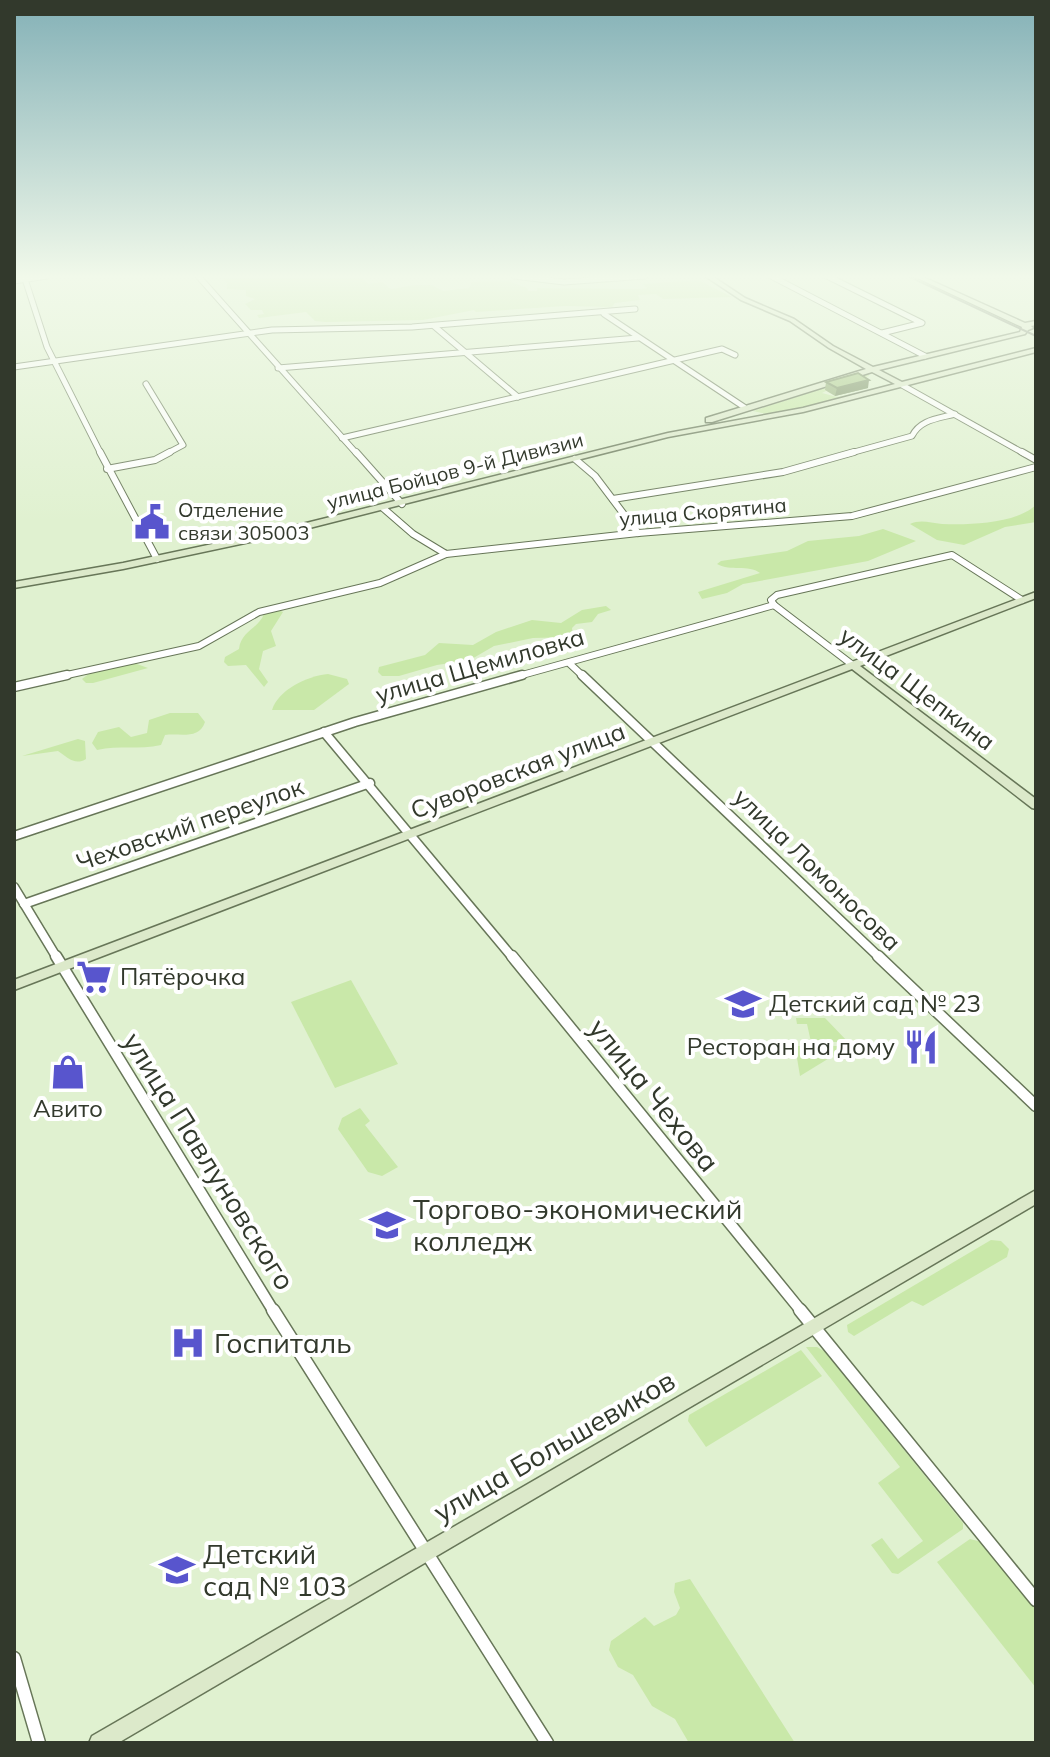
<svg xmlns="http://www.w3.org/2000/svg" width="1050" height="1757" font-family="Mulish,sans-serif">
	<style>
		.green { fill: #c9e8a9 }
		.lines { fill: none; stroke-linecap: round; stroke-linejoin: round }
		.street-far4-casing { stroke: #677658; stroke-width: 7 }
		.street-far3-casing { stroke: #677658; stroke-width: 8 }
		.street-far2-casing { stroke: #677658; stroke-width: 11 }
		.street-far1-casing { stroke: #677658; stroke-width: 13 }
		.street-casing { stroke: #677658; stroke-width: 15 }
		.secondary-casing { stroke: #677658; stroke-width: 3 }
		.street-far4 { stroke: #fff; stroke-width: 5 }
		.street-far3 { stroke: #fff; stroke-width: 6 }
		.street-far2 { stroke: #fff; stroke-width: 8 }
		.street-far1 { stroke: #fff; stroke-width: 10 }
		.street { stroke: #fff; stroke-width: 12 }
		.secondary { fill: #dce9ca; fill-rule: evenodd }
		.tram { stroke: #727d69; stroke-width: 2 }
		.wall { fill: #91ac75 }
		.shaded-wall { fill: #768c5f }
		.building { fill: #a9c888; stroke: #768c5f; stroke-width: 2 }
		.labels { text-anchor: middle; stroke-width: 8; stroke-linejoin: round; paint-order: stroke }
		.far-street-label { font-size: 20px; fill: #32392c; stroke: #fff }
		.far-poi-label { font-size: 20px; fill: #32392c; stroke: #fff; text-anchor: start }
		.street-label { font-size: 24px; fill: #32392c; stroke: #fff }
		.poi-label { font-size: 24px; fill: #32392c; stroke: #fff; text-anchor: start }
		.near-street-label { font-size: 28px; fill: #32392c; stroke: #fff }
		.near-poi-label { font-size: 28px; fill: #32392c; stroke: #fff; text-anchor: start }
	</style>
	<rect width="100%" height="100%" fill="#e0f1d0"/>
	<!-- green -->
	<g class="green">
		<polygon points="218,276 358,276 369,284 382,282 391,289 415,285 432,285 443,291 469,288 472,282 508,281 527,288 528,291 537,291 537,288 640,289 647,288 643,284 698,280 732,297 663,299 656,294 638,295 640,300 615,303 612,307 565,306 476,312 474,310 423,320 326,322 315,321 306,312 259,318 257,315 264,314 262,310 251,310 245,304 255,299 246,296 246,290 227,289 227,283"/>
		<polygon points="868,374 869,376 824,388 826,391 822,393 837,397 890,387 770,415 753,411"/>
		<path d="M1036,505V522L1005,527L964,545L937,540L910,524C921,519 930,523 942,524C970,525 1015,524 1036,505Z"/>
		<path d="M883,529L916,541L868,561L743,584L727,593L702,599L698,592L760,573C748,564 731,572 717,564L721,561L787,551L808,541L859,536Z"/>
		<polygon points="606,606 611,610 598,614 592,622 576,624 572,628 573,637 533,638 494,646 470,660 437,665 399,676 382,676 378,672 379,667 425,655 439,643 473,645 496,632 532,620 561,623 582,610"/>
		<path d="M276,609L283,612L271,631L276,646L263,651L259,669L268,682L264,687L246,665L228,666L224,662L225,657L239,649C241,631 258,629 264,614Z"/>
		<polygon points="134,663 148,668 93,683 86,683 82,679 90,673"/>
		<path d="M328,674L347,679L349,684L314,710H272C278,690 307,676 328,674Z"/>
		<path d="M170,713H198L205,722C199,740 181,733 165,735L161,745C139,750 119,745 97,750L92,743L98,732L119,727L131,737L147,733L149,720Z"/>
		<path d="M78,739L85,741L86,759C75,766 67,757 58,751L22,756Z"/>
		<polygon points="351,980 398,1064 335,1088 291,1002"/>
		<polygon points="796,1018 825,1018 848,1042 811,1042 807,1024 797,1024"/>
		<polygon points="795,1046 849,1046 800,1076"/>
		<polygon points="360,1108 370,1121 365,1125 398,1167 382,1176 368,1172 338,1129 342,1118"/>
		<polygon points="991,1240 1001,1241 1009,1249 1007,1257 923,1306 912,1301 854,1336 848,1332 847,1325"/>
		<polygon points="806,1347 817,1347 824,1351 963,1523 963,1529 898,1574 892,1573 871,1545 882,1538 898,1559 923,1541 878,1483 900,1467"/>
		<polygon points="801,1350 822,1376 706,1447 688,1421 689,1415"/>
		<polygon points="970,1539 982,1542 1036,1609 1036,1688 937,1562"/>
		<polygon points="690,1579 795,1743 689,1743 675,1719 652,1706 633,1675 618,1667 609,1650 611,1641 645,1617 654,1626 676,1615 680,1608 674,1592 675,1583"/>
	</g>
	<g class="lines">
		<!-- street-far4 casing -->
		<g class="street-far4-casing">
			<g id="street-far4">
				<polyline points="198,276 357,454"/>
				<polyline points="514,276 564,282 645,276"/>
				<polyline points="771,276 925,356"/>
				<polyline points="827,276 922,323 882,333"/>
				<polyline points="25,279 47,347 101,454"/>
				<polyline points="14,281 47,276"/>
				<polyline points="604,314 744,407"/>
				<polyline points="434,326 518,397"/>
				<polyline points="14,367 272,330 412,327 635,309"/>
				<polyline points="278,368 638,338"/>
				<polyline points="146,384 183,445 166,454"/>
				<polyline points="902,385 1025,454"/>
				<polyline points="342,438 722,349 735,355"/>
				<path d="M847,454L912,436C920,420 936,419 955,414"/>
			</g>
		</g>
		<!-- street-far3 casing -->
		<g class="street-far3-casing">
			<g id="street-far3">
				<polyline points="100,452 157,559"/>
				<polyline points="356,452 402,504"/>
				<polyline points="1022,452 1036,460"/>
				<polyline points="575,459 595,476 638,533"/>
				<polyline points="107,469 155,460 170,452"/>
				<polyline points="613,499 783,472 854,452"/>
				<polyline points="383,508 413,534 446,554 638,533 852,516 1036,467"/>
				<polyline points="774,605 771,600 777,595 952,555 1022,600"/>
				<polyline points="774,605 854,666"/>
				<polyline points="570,664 584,677"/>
				<polyline points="58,677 199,646 259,612 380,583 446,554"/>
				<polyline points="515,677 774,605"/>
			</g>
		</g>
		<!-- street-far2 casing -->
		<g class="street-far2-casing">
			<g id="street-far2">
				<polyline points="582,675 880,958"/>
				<polyline points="14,687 67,675"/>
				<polyline points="324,732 513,958"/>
				<polyline points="14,836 355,722 522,675"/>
				<polyline points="14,887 57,958"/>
				<polyline points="24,904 370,783"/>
			</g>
		</g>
		<!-- street-far1 casing -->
		<g class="street-far1-casing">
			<g id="street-far1">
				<polyline points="56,956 274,1312"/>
				<polyline points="512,956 802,1312"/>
				<polyline points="878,956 1036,1106"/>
			</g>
		</g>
		<!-- street casing -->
		<g class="street-casing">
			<g id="street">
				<polyline points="273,1310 547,1743"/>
				<polyline points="800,1310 1036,1600"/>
				<polyline points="14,1658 39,1743"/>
			</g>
		</g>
		<!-- secondary casing -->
		<g class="secondary-casing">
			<g id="secondary">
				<polygon points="705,276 712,276 745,298 794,319 833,346 873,367 1020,332 1022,327 913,276 921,276 1025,323 1036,321 1036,325 1031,326 1033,328 1028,330 1025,334 879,370 902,382 1036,348 1036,352 803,412 668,437 278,536 123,569 14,588 14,582 123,563 278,530 668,433 803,408 895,384 872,372 712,422 706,422 706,418 866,369 829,348 790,321 741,300"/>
				<polygon points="1036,592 1036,598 860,666 1036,799 1036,809 1032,808 852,669 14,990 14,980"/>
				<polygon points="1036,1190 1036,1204 118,1743 89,1743 92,1736"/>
			</g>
		</g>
		<!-- street-far4 -->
		<use href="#street-far4" class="street-far4"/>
		<!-- street-far3 -->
		<use href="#street-far3" class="street-far3"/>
		<!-- street-far2 -->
		<use href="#street-far2" class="street-far2"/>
		<!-- street-far1 -->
		<use href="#street-far1" class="street-far1"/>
		<!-- street -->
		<use href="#street" class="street"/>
		<!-- secondary -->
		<use href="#secondary" class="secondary"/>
		<!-- tram -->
		<polyline class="tram" points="908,276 1036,336"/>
	</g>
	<!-- wall -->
	<polygon class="wall" points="826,382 868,388 835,396 825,390"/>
	<!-- shaded-wall -->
	<polygon class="shaded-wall" points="869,380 868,388 835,396 837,388"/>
	<!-- building -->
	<polygon class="building" points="858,373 869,380 837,388 826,382"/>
	<!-- sky -->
	<linearGradient id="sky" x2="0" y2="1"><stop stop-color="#84b1b7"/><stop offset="0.53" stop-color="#f1f9ea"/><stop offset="1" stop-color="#f1f9ea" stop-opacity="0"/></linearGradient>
	<rect width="1050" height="522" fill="url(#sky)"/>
	<!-- icons -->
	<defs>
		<g id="civic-bare" transform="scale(2.76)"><path d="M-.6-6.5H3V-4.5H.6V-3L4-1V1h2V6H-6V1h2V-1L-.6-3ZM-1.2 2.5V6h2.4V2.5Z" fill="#5855cd" stroke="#fff" stroke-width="2.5" paint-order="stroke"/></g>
		<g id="supermarket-bare" transform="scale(2.76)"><path d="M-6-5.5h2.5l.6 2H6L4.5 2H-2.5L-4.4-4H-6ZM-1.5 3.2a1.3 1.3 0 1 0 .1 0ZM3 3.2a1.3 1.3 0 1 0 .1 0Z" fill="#5855cd" stroke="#fff" stroke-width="2.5" paint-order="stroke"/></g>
		<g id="school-bare" transform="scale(2.76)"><path d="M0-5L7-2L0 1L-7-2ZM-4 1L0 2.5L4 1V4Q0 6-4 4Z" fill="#5855cd" stroke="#fff" stroke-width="2.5" paint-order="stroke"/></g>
		<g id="restaurant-bare" transform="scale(2.76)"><path d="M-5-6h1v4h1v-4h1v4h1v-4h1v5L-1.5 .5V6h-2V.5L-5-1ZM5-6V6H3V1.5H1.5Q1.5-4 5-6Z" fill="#5855cd" stroke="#fff" stroke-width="2.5" paint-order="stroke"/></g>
		<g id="shop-bare" transform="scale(2.76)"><path d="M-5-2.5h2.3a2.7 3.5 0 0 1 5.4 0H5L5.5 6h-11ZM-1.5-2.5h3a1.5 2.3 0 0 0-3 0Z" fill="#5855cd" stroke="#fff" stroke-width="2.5" paint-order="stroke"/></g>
		<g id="university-bare" transform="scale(2.76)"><path d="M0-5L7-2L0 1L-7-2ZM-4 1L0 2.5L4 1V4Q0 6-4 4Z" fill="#5855cd" stroke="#fff" stroke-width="2.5" paint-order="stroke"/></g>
		<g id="hospital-bare" transform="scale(2.76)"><path d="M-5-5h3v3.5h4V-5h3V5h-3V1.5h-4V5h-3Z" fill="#5855cd" stroke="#fff" stroke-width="2.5" paint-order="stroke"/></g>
	</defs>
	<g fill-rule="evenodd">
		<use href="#civic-bare" x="152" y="522"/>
		<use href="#supermarket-bare" x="94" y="977"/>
		<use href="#school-bare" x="743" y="1004"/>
		<use href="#restaurant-bare" x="921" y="1047"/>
		<use href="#shop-bare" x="68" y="1072"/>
		<use href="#university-bare" x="387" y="1225"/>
		<use href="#hospital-bare" x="188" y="1343"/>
		<use href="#school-bare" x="177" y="1570"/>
	</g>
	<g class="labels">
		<!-- far-street labels -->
		<g class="far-street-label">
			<text transform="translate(455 471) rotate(-14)" y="7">улица Бойцов 9-й Дивизии</text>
			<text transform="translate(703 512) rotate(-5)" y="7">улица Скорятина</text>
		</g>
		<!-- far-poi labels -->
		<g class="far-poi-label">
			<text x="178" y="517">Отделение<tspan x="178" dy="23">связи 305003</tspan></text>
		</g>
		<!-- street labels -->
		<g class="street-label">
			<text transform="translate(480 666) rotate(-16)" y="8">улица Щемиловка</text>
			<text transform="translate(917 689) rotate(37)" y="8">улица Щепкина</text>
			<text transform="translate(518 771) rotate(-21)" y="8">Суворовская улица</text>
			<text transform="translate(190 825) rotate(-19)" y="8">Чеховский переулок</text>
			<text transform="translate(817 870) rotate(44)" y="8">улица Ломоносова</text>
		</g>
		<!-- poi labels -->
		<g class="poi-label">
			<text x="120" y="985">Пятёрочка</text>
			<text x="769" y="1012">Детский сад № 23</text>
			<text x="895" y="1055" text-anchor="end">Ресторан на дому</text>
			<text x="68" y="1117" text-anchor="middle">Авито</text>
		</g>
		<!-- near-street labels -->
		<g class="near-street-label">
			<text transform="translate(654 1095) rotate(51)" y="10">улица Чехова</text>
			<text transform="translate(209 1161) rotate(58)" y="10">улица Павлуновского</text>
			<text transform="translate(554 1446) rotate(-30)" y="10">улица Большевиков</text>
		</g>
		<!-- near-poi labels -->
		<g class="near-poi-label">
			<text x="413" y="1219">Торгово-экономический<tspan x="413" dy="32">колледж</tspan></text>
			<text x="214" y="1353">Госпиталь</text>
			<text x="203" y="1564">Детский<tspan x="203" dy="32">сад № 103</tspan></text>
		</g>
	</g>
	<!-- border -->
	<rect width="1050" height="1757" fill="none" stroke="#32392c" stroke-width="32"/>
</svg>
